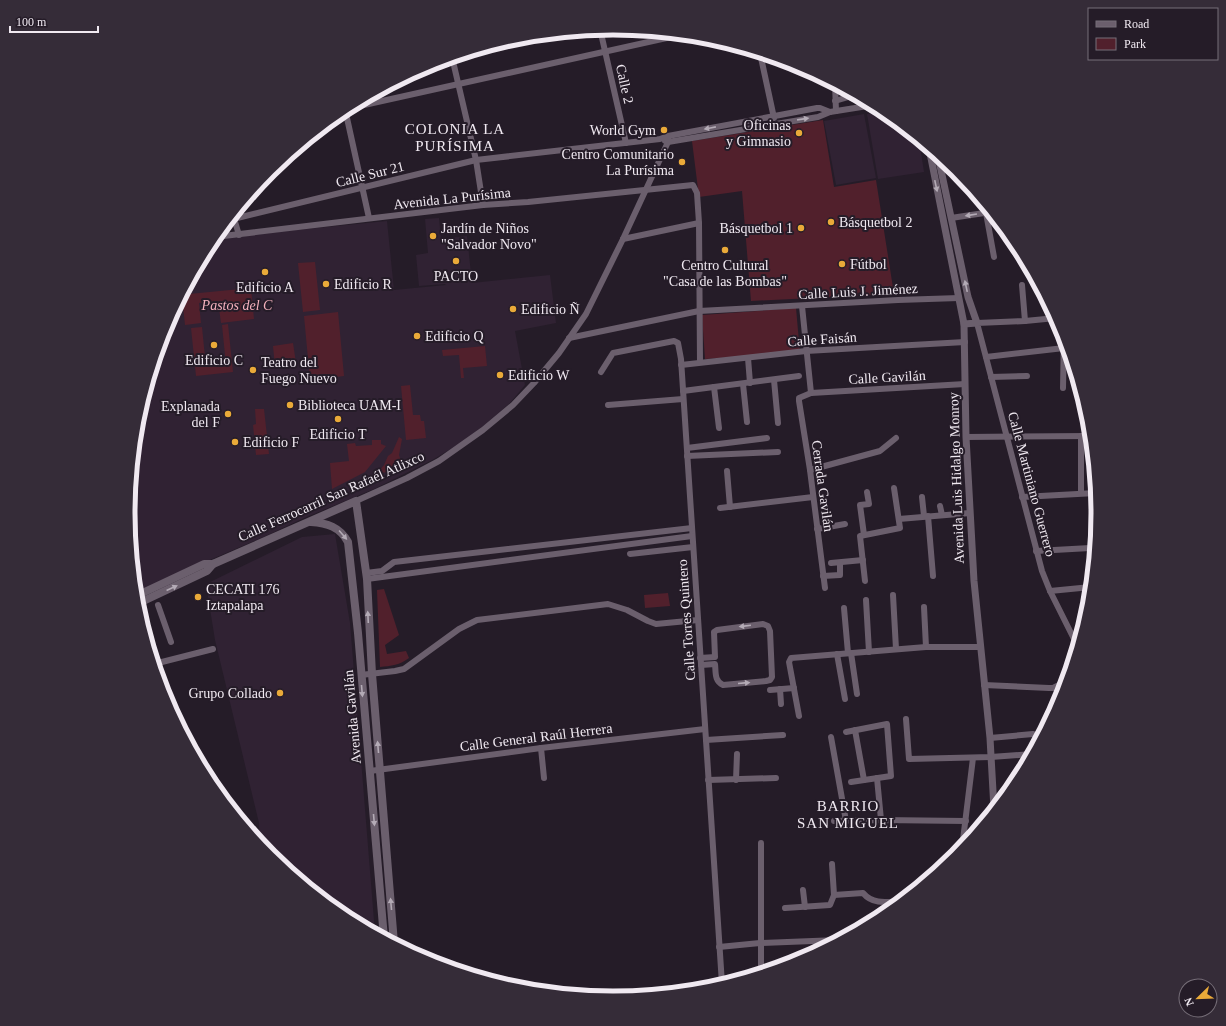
<svg xmlns="http://www.w3.org/2000/svg" width="1226" height="1026" font-family="'Times New Roman',serif">
	<style>
		.built { fill: #302233 }
		.green { fill: #51202c }
		.lines { fill: none; stroke-linecap: round; stroke-linejoin: round }
		.pedestrian { stroke: #6b5f6d; stroke-width: 4.5 }
		.minor { stroke: #6b5f6d; stroke-width: 6 }
		.tertiary { stroke: #6b5f6d; stroke-width: 7 }
		.secondary { stroke: #6b5f6d; stroke-width: 8 }
		.oneway { fill: #b4abb6 }
		.poi-dot { fill: #eaaa39; stroke: #251c28; stroke-width: 1.5 }
		.labels { text-anchor: middle; stroke-width: 4; stroke-linejoin: round; paint-order: stroke }
		.street-label { font-size: 14px; fill: #f0e9f1; stroke: #251c28 }
		.poi-label { font-size: 14px; fill: #f0e9f1; stroke: #251c28; text-anchor: start }
		.park-label { font-size: 14px; font-style: italic; fill: #f4b1bd; stroke: #251c28 }
		.neighbourhood-label { font-size: 15px; letter-spacing: 1px; fill: #f0e9f1; stroke: #251c28 }
		.rim { fill: none; stroke: #f0e9f1; stroke-width: 5 }
	</style>
	<rect width="100%" height="100%" fill="#251c28"/>
	<!-- built -->
	<g class="built">
		<polygon points="884,111 919,139 924,172 878,179 867,114"/>
		<polygon points="864,114 876,178 836,185 824,121"/>
		<polygon points="439,218 441,239 467,236 472,283 550,275 556,323 515,331 525,385 510,403 486,424 464,441 434,459 374,489 304,518 268,535 212,559 136,593 128,513 137,418 165,327 210,243 213,240 296,230 387,221 394,290 446,285 445,284 419,286 416,255 428,253 425,219"/>
		<polygon points="335,534 350,623 375,933 343,916 270,856 260,844 259,823 215,640 206,584 302,537"/>
	</g>
	<!-- green -->
	<g class="green">
		<polygon points="823,120 834,187 876,180 894,294 751,301 742,191 699,197 692,141"/>
		<polygon points="315,262 320,310 303,312 298,263"/>
		<polygon points="188,284 189,294 251,288 254,319 221,323 218,301 199,303 201,323 185,325 182,296"/>
		<polygon points="796,308 800,353 705,359 702,315"/>
		<polygon points="338,312 344,376 310,380 304,316"/>
		<polygon points="228,324 233,372 196,376 191,328 202,327 206,367 226,365 222,325"/>
		<polygon points="293,343 296,363 275,366 273,346"/>
		<polygon points="485,346 487,366 463,368 464,378 461,378 459,355 443,356 442,350"/>
		<polygon points="410,385 413,415 420,415 421,421 424,421 426,438 406,440 401,386"/>
		<polygon points="255,409 264,409 269,454 256,455 253,425 256,424"/>
		<path d="M399,437L402,439L399,455L401,461C398,469 387,473 380,473L379,471L384,465L388,456L392,453Z"/>
		<polygon points="372,440 381,440 381,444 386,446 365,472 332,489 330,463 349,461 347,444 355,443 356,446 372,445"/>
		<path d="M384,589L399,635L385,645L387,654L406,651L409,658C400,665 391,666 380,667L377,590Z"/>
		<polygon points="668,593 670,606 645,608 644,595"/>
	</g>
	<g class="lines">
		<!-- pedestrian -->
		<polyline class="pedestrian" points="135,441 135,443 137,443"/>
		<!-- minor -->
		<g class="minor">
			<polyline points="600,29 626,143"/>
			<polyline points="760,53 774,118"/>
			<polyline points="452,57 476,160 483,205"/>
			<polyline points="835,84 836,111"/>
			<polyline points="835,101 855,95"/>
			<polyline points="345,109 369,218"/>
			<polyline points="346,109 680,35"/>
			<polyline points="665,141 668,142 818,117 830,112 874,105"/>
			<polyline points="986,213 994,257"/>
			<polyline points="233,215 239,235"/>
			<polyline points="951,218 991,212"/>
			<polyline points="229,220 476,160 660,139 668,136 817,108 820,108 830,112"/>
			<polyline points="215,237 483,205 528,202 693,185 697,193 699,223 700,362"/>
			<polyline points="623,239 699,223"/>
			<polyline points="1022,285 1025,321"/>
			<polyline points="802,306 811,393"/>
			<polyline points="1056,318 1025,321 977,323 1042,571 1050,591 1077,645"/>
			<polyline points="569,338 699,311 898,300 959,298"/>
			<polyline points="986,357 1064,348"/>
			<polyline points="748,358 750,383"/>
			<polyline points="681,365 806,351 965,342"/>
			<polyline points="601,372 613,353 674,341 678,343 681,359 722,984"/>
			<polyline points="991,377 1027,376"/>
			<polyline points="774,380 778,423"/>
			<polyline points="743,384 747,422"/>
			<polyline points="714,387 719,428"/>
			<polyline points="1063,388 1064,336"/>
			<polyline points="683,391 799,376"/>
			<polyline points="608,405 683,399"/>
			<polyline points="966,437 1090,436"/>
			<polyline points="687,448 767,438"/>
			<polyline points="687,456 778,452"/>
			<polyline points="810,470 880,451 896,438"/>
			<polyline points="727,471 730,507"/>
			<polyline points="1081,493 1081,436"/>
			<polyline points="922,497 924,516"/>
			<polyline points="1022,497 1096,493"/>
			<polyline points="356,501 407,478 439,461 483,430 513,405 534,383 559,353 586,314 623,239 668,142 668,136"/>
			<polyline points="940,506 942,515"/>
			<polyline points="720,508 813,497"/>
			<polyline points="928,516 933,576"/>
			<polyline points="899,519 970,513"/>
			<polyline points="817,529 845,524"/>
			<polyline points="864,535 860,505 869,504 867,492"/>
			<polyline points="1036,551 1090,548"/>
			<polyline points="630,554 693,547"/>
			<polyline points="831,563 863,560"/>
			<polyline points="366,573 382,571 394,562 692,528"/>
			<polyline points="823,576 840,575 840,563"/>
			<polyline points="367,579 692,536"/>
			<polyline points="865,581 860,536 900,528 894,488"/>
			<polyline points="825,588 810,470 799,401 799,398 811,393 965,384"/>
			<polyline points="1050,591 1091,587"/>
			<polyline points="893,595 896,649"/>
			<polyline points="866,600 869,652"/>
			<polyline points="158,605 171,642"/>
			<polyline points="924,607 926,647"/>
			<polyline points="844,608 848,653"/>
			<polyline points="141,609 148,634"/>
			<polyline points="851,653 857,694"/>
			<polyline points="837,654 845,699"/>
			<path d="M700,658L715,657L714,632L717,630L763,624L768,626L770,631L772,677L770,680L766,681L723,685C714,681 716,672 715,664L701,665"/>
			<polyline points="154,664 213,649"/>
			<polyline points="361,675 395,671 404,669 459,629 477,620 608,604 627,610 648,621 656,624 698,620"/>
			<polyline points="984,685 1049,688 1053,688 1067,681"/>
			<polyline points="780,689 781,704"/>
			<polyline points="770,690 794,688"/>
			<polyline points="171,698 179,724"/>
			<polyline points="799,716 789,662 791,658 926,647 980,647"/>
			<polyline points="906,719 909,759 991,757 1032,754"/>
			<polyline points="855,730 864,780"/>
			<polyline points="846,732 887,724 891,776 851,782"/>
			<polyline points="831,737 846,821"/>
			<polyline points="990,738 1033,734"/>
			<polyline points="706,740 783,735"/>
			<polyline points="541,748 544,778"/>
			<polyline points="370,771 541,748 705,729"/>
			<polyline points="877,778 881,820"/>
			<polyline points="708,780 776,778"/>
			<polyline points="736,780 737,754"/>
			<polyline points="834,821 881,820 966,821"/>
			<polyline points="761,843 761,972"/>
			<polyline points="962,848 973,758"/>
			<polyline points="803,890 805,907"/>
			<path d="M834,895L863,893C873,905 887,902 901,901"/>
			<polyline points="785,908 830,905 834,895 832,864"/>
			<polyline points="719,947 760,943 838,940"/>
		</g>
		<!-- tertiary -->
		<g class="tertiary">
			<polyline points="929,148 964,324 966,437 974,581 990,738 994,809"/>
			<polyline points="938,156 968,297 977,323 964,324"/>
		</g>
		<!-- secondary -->
		<g class="secondary">
			<path d="M311,522C327,523 340,527 348,542L358,633L384,938"/>
			<polyline points="136,596 204,564 213,564 356,501 367,579 372,674 394,943"/>
			<polyline points="137,604 207,571 213,564"/>
		</g>
	</g>
	<!-- one-way arrows -->
	<defs><path id="oneway-solid" d="M-6-.8H1V-3.2L6.5 0L1 3.2V.8H-6Z"/></defs>
	<g class="oneway">
		<use href="#oneway-solid" transform="translate(803 119) rotate(-8)"/>
		<use href="#oneway-solid" transform="translate(710 128) rotate(169)"/>
		<use href="#oneway-solid" transform="translate(936 186) rotate(78)"/>
		<use href="#oneway-solid" transform="translate(971 215) rotate(171)"/>
		<use href="#oneway-solid" transform="translate(966 286) rotate(-102)"/>
		<use href="#oneway-solid" transform="translate(343 535) rotate(49)"/>
		<use href="#oneway-solid" transform="translate(172 588) rotate(-25)"/>
		<use href="#oneway-solid" transform="translate(368 617) rotate(-93)"/>
		<use href="#oneway-solid" transform="translate(745 626) rotate(173)"/>
		<use href="#oneway-solid" transform="translate(744 683) rotate(-5)"/>
		<use href="#oneway-solid" transform="translate(362 691) rotate(85)"/>
		<use href="#oneway-solid" transform="translate(378 747) rotate(-95)"/>
		<use href="#oneway-solid" transform="translate(374 820) rotate(85)"/>
		<use href="#oneway-solid" transform="translate(391 904) rotate(-95)"/>
	</g>
	<!-- markers -->
	<g class="poi-dot">
		<circle cx="664" cy="130" r="4"/>
		<circle cx="799" cy="133" r="4"/>
		<circle cx="682" cy="162" r="4"/>
		<circle cx="831" cy="222" r="4"/>
		<circle cx="801" cy="228" r="4"/>
		<circle cx="433" cy="236" r="4"/>
		<circle cx="725" cy="250" r="4"/>
		<circle cx="456" cy="261" r="4"/>
		<circle cx="842" cy="264" r="4"/>
		<circle cx="265" cy="272" r="4"/>
		<circle cx="326" cy="284" r="4"/>
		<circle cx="513" cy="309" r="4"/>
		<circle cx="417" cy="336" r="4"/>
		<circle cx="214" cy="345" r="4"/>
		<circle cx="253" cy="370" r="4"/>
		<circle cx="500" cy="375" r="4"/>
		<circle cx="290" cy="405" r="4"/>
		<circle cx="228" cy="414" r="4"/>
		<circle cx="338" cy="419" r="4"/>
		<circle cx="235" cy="442" r="4"/>
		<circle cx="198" cy="597" r="4"/>
		<circle cx="280" cy="693" r="4"/>
	</g>
	<g class="labels">
		<!-- street labels -->
		<g class="street-label">
			<text transform="translate(625 84) rotate(77)" y="5">Calle 2</text>
			<text transform="translate(370 174) rotate(-14)" y="5">Calle Sur 21</text>
			<text transform="translate(452 198) rotate(-6)" y="5">Avenida La Purísima</text>
			<text transform="translate(858 291) rotate(-3)" y="5">Calle Luis J. Jiménez</text>
			<text transform="translate(822 339) rotate(-4)" y="5">Calle Faisán</text>
			<text transform="translate(887 377) rotate(-3)" y="5">Calle Gavilán</text>
			<text transform="translate(956 478) rotate(-92)" y="5">Avenida Luis Hidalgo Monroy</text>
			<text transform="translate(1032 484) rotate(75)" y="5">Calle Martiniano Guerrero</text>
			<text transform="translate(823 486) rotate(82)" y="5">Cerrada Gavilán</text>
			<text transform="translate(331 496) rotate(-24)" y="5">Calle Ferrocarril San Rafaél Atlixco</text>
			<text transform="translate(686 620) rotate(-94)" y="5">Calle Torres Quintero</text>
			<text transform="translate(352 717) rotate(-95)" y="5">Avenida Gavilán</text>
			<text transform="translate(536 737) rotate(-7)" y="5">Calle General Raúl Herrera</text>
		</g>
		<!-- poi labels -->
		<g class="poi-label">
			<text x="791" y="130" text-anchor="end">Oficinas<tspan x="791" dy="16">y Gimnasio</tspan></text>
			<text x="656" y="135" text-anchor="end">World Gym</text>
			<text x="674" y="159" text-anchor="end">Centro Comunitario<tspan x="674" dy="16">La Purísima</tspan></text>
			<text x="839" y="227">Básquetbol 2</text>
			<text x="441" y="233">Jardín de Niños<tspan x="441" dy="16">"Salvador Novo"</tspan></text>
			<text x="793" y="233" text-anchor="end">Básquetbol 1</text>
			<text x="850" y="269">Fútbol</text>
			<text x="725" y="270" text-anchor="middle">Centro Cultural<tspan x="725" dy="16">"Casa de las Bombas"</tspan></text>
			<text x="456" y="281" text-anchor="middle">PACTO</text>
			<text x="334" y="289">Edificio R</text>
			<text x="265" y="292" text-anchor="middle">Edificio A</text>
			<text x="521" y="314">Edificio Ñ</text>
			<text x="425" y="341">Edificio Q</text>
			<text x="214" y="365" text-anchor="middle">Edificio C</text>
			<text x="261" y="367">Teatro del<tspan x="261" dy="16">Fuego Nuevo</tspan></text>
			<text x="508" y="380">Edificio W</text>
			<text x="298" y="410">Biblioteca UAM-I</text>
			<text x="220" y="411" text-anchor="end">Explanada<tspan x="220" dy="16">del F</tspan></text>
			<text x="338" y="439" text-anchor="middle">Edificio T</text>
			<text x="243" y="447">Edificio F</text>
			<text x="206" y="594">CECATI 176<tspan x="206" dy="16">Iztapalapa</tspan></text>
			<text x="272" y="698" text-anchor="end">Grupo Collado</text>
		</g>
		<!-- park labels -->
		<g class="park-label">
			<text x="237" y="310">Pastos del C</text>
		</g>
		<!-- neighbourhood labels -->
		<g class="neighbourhood-label">
			<text x="455" y="134">COLONIA LA<tspan x="455" dy="17">PURÍSIMA</tspan></text>
			<text x="848" y="811">BARRIO<tspan x="848" dy="17">SAN MIGUEL</tspan></text>
		</g>
	</g>
	<!-- crop -->
	<path d="M0 0H1226V1026H0ZM135 513a478 478 0 1 1 956 0a478 478 0 1 1-956 0Z" fill="#352c38" fill-rule="evenodd"/>
	<path class="rim" d="M135 513a478 478 0 1 1 956 0a478 478 0 1 1-956 0Z"/>
	<!-- legend -->
	<rect x="1088" y="8" width="130" height="52" fill="#251c28" stroke="#766e78"/>
	<rect x="1096" y="21" width="20" height="6" fill="#6b5f6d" stroke="#766e78"/>
	<text x="1124" y="28" font-size="12" fill="#f0e9f1">Road</text>
	<rect x="1096" y="38" width="20" height="12" fill="#51202c" stroke="#766e78"/>
	<text x="1124" y="48" font-size="12" fill="#f0e9f1">Park</text>
	<!-- north arrow -->
	<g transform="translate(1198 998) rotate(247)"><circle r="19" fill="#251c28" stroke="#766e78"/>
	<path d="M0-3L7 15L0 10L-7 15Z" fill="#eaaa39"/>
	<text y="-6" font-size="11" font-weight="bold" text-anchor="middle" fill="#f0e9f1">N</text>
	</g>
	<!-- scale -->
	<path d="M10 26v6h88v-6" fill="none" stroke="#f0e9f1" stroke-width="2"/>
	<text x="16" y="26" font-size="12" fill="#f0e9f1" stroke="#251c28" stroke-width="3" paint-order="stroke">100 m</text>
</svg>
